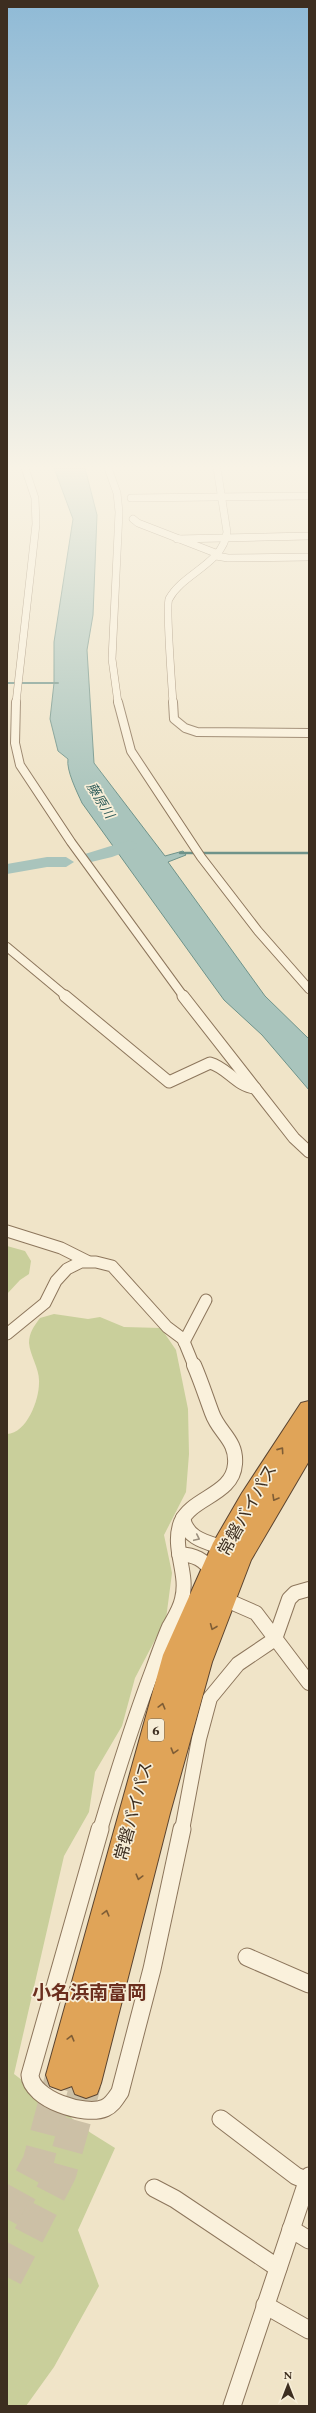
<svg xmlns="http://www.w3.org/2000/svg" width="316" height="2413" font-family="Spectral,'Noto Sans JP',serif">
	<style>
		.green { fill: #c9cf9b }
		.water { fill: #a9c4bc; stroke: #6f938a }
		.lines { fill: none; stroke-linecap: round; stroke-linejoin: round }
		.stream-far1 { stroke: #6f938a; stroke-width: 2 }
		.stream { stroke: #6f938a; stroke-width: 2.5 }
		.river { fill: #a9c4bc; fill-rule: evenodd }
		.highway-tunnel { stroke: #ccc0a6; stroke-width: 31; stroke-dasharray: 31 16; stroke-linecap: butt }
		.street-far4-casing { stroke: #8d765c; stroke-width: 8 }
		.street-far3-casing { stroke: #8d765c; stroke-width: 10 }
		.street-far2-casing { stroke: #8d765c; stroke-width: 13 }
		.street-far1-casing { stroke: #8d765c; stroke-width: 16 }
		.street-casing { stroke: #8d765c; stroke-width: 19 }
		.highway-casing { stroke: #5b4430; stroke-width: 2 }
		.street-far4 { stroke: #faf1dc; stroke-width: 7 }
		.street-far3 { stroke: #faf1dc; stroke-width: 8 }
		.street-far2 { stroke: #faf1dc; stroke-width: 11 }
		.street-far1 { stroke: #faf1dc; stroke-width: 14 }
		.street { stroke: #faf1dc; stroke-width: 17 }
		.highway { fill: #e0a458; fill-rule: evenodd }
		.oneway { stroke: #7e5d36 }
		.oneway2 { stroke: #9c907e }
		.labels { text-anchor: middle; stroke-width: 3.5; stroke-linejoin: round; paint-order: stroke }
		.far-water-label { font-size: 13px; font-style: italic; fill: #2f5d5a; stroke: #f7eed8 }
		.shield { fill: #f7eed8; stroke: #756857; stroke-width: 1 }
		.shield-label { font-size: 13px; font-weight: bold; fill: #3d2e20 }
		.near-street-label { font-size: 17px; fill: #3d2e20; stroke: #f7eed8 }
		.near-quarter-label { font-size: 19px; font-weight: bold; fill: #6b2e1e; stroke: #f7eed8 }
	</style>
	<rect width="100%" height="100%" fill="#f0e4c8"/>
	<!-- green -->
	<g class="green">
		<polygon points="7,1246 25,1251 31,1261 29,1274 20,1280 7,1294"/>
		<path d="M54,1314L88,1319L100,1317L124,1327L161,1328L176,1350L188,1409L189,1454L186,1492L164,1535L172,1573L166,1619L135,1678L122,1726L95,1772L89,1812L64,1856L14,2074L91,2133L115,2148L78,2230L99,2286L54,2367L26,2406H7V1434C27,1433 39,1400 39,1383C40,1369 30,1356 29,1343C29,1333 34,1326 40,1318Z"/>
	</g>
	<!-- water -->
	<path class="water" d="M54,468H85L97,515L93,615L87,650L94,763L165,856L183,851L186,855L168,862L265,996L309,1039V1090L262,1035L224,1000L208,978L82,803C77,792 66,770 68,759L58,751L50,719L54,683V642L73,519Z"/>
	<g class="lines">
		<!-- stream-far1 -->
		<polyline class="stream-far1" points="7,683 58,683"/>
		<!-- stream -->
		<polyline class="stream" points="180,853 309,853"/>
		<!-- river -->
		<g class="river">
			<polygon points="130,840 138,845 136,848 112,857 91,862 83,857 85,854"/>
			<polygon points="47,857 66,857 74,862 66,867 47,867 7,874 7,864"/>
		</g>
		<!-- highway-tunnel -->
		<g class="highway-tunnel">
			<polyline points="7,2219 38,2162 61,2075"/>
			<polyline points="7,2277 61,2173 86,2083"/>
		</g>
		<!-- street-far4 casing -->
		<g class="street-far4-casing">
			<g id="street-far4">
				<polyline points="108,468 117,493 119,512 112,659 118,703"/>
				<polyline points="131,498 309,496"/>
				<polyline points="133,519 138,523 218,554"/>
				<polyline points="177,539 309,536"/>
				<polyline points="216,556 228,558 309,557"/>
				<polyline points="16,703 36,524 35,498 25,468"/>
				<path d="M173,703C172,689 166,605 169,599C183,573 223,564 227,532L217,468"/>
			</g>
		</g>
		<!-- street-far3 casing -->
		<g class="street-far3-casing">
			<g id="street-far3">
				<polyline points="16,702 15,743 20,765 71,842 184,997"/>
				<polyline points="118,702 131,751 201,857 258,931 309,989"/>
				<polyline points="173,702 174,719 185,728 197,732 309,733"/>
				<polyline points="7,947 67,997"/>
			</g>
		</g>
		<!-- street-far2 casing -->
		<g class="street-far2-casing">
			<g id="street-far2">
				<path d="M65,996L169,1082L210,1063C228,1068 236,1086 255,1088"/>
				<polyline points="183,996 294,1138 309,1152"/>
				<polyline points="7,1231 61,1248 87,1261"/>
				<polyline points="7,1334 45,1303 56,1281 67,1269 81,1262 96,1262 112,1266 167,1327 183,1339 194,1366"/>
				<polyline points="184,1342 206,1300"/>
			</g>
		</g>
		<!-- street-far1 casing -->
		<g class="street-far1-casing">
			<g id="street-far1">
				<path d="M183,1518C187,1539 206,1542 224,1548"/>
				<path d="M179,1554C194,1555 205,1559 212,1573"/>
				<polyline points="224,1599 256,1613 309,1683"/>
				<path d="M100,1830C116,1776 133,1722 153,1669C158,1655 163,1641 169,1627C174,1618 180,1609 182,1599C189,1573 171,1548 181,1522C192,1497 233,1495 235,1464C237,1440 219,1433 212,1413C206,1397 201,1381 194,1365"/>
				<polyline points="182,1830 199,1739 210,1698 238,1664 275,1639 289,1599 295,1593 309,1589"/>
			</g>
		</g>
		<!-- street casing -->
		<g class="street-casing">
			<g id="street">
				<path d="M100,1829L30,2075C31,2099 85,2117 105,2108C112,2105 116,2098 120,2092L152,1969L182,1829"/>
				<polyline points="247,1957 309,1984"/>
				<polyline points="221,2119 296,2176 308,2181"/>
				<polyline points="154,2188 175,2199 278,2268"/>
				<polyline points="291,2229 309,2240"/>
				<polyline points="265,2305 309,2330"/>
				<polyline points="232,2406 309,2176"/>
			</g>
		</g>
		<!-- highway casing -->
		<g class="highway-casing">
			<polygon id="highway" points="309,1401 309,1461 251,1560 212,1662 170,1813 101,2083 97,2094 86,2098 75,2094 72,2086 61,2090 50,2086 46,2075 163,1655 213,1543 242,1493 301,1403"/>
		</g>
		<!-- street-far4 -->
		<use href="#street-far4" class="street-far4"/>
		<!-- street-far3 -->
		<use href="#street-far3" class="street-far3"/>
		<!-- street-far2 -->
		<use href="#street-far2" class="street-far2"/>
		<!-- street-far1 -->
		<use href="#street-far1" class="street-far1"/>
		<!-- street -->
		<use href="#street" class="street"/>
		<!-- highway -->
		<use href="#highway" class="highway"/>
	</g>
	<!-- one-way arrows -->
	<defs><path id="oneway-chevron" d="M-2-3.5L2.5 0L-2 3.5" fill="none" stroke-width="1.6" stroke-linecap="round" stroke-linejoin="round"/></defs>
	<g class="oneway">
		<use href="#oneway-chevron" transform="translate(281 1450) rotate(-55)"/>
		<use href="#oneway-chevron" transform="translate(275 1498) rotate(120)"/>
		<use href="#oneway-chevron" transform="translate(213 1627) rotate(112)"/>
		<use href="#oneway-chevron" transform="translate(162 1706) rotate(-75)"/>
		<use href="#oneway-chevron" transform="translate(174 1751) rotate(106)"/>
		<use href="#oneway-chevron" transform="translate(139 1877) rotate(105)"/>
		<use href="#oneway-chevron" transform="translate(106 1913) rotate(-75)"/>
		<use href="#oneway-chevron" transform="translate(71 2038) rotate(-75)"/>
	</g>
	<use class="oneway2" href="#oneway-chevron" transform="translate(197 1538) rotate(25)"/>
	<!-- sky -->
	<linearGradient id="sky" x2="0" y2="1"><stop stop-color="#8fbad6"/><stop offset="0.58" stop-color="#f8f3e6"/><stop offset="1" stop-color="#f8f3e6" stop-opacity="0"/></linearGradient>
	<rect width="316" height="806" fill="url(#sky)"/>
	<g class="labels">
		<!-- far-water labels -->
		<g class="far-water-label">
			<text transform="translate(101 800) rotate(58)" y="5">藤原川</text>
		</g>
		<!-- shield labels -->
		<rect class="shield" x="148" y="1719" width="16" height="22" rx="3"/>
		<g class="shield-label">
			<text x="156" y="1735">6</text>
		</g>
		<!-- near-street labels -->
		<g class="near-street-label">
			<text transform="translate(247 1510) rotate(-61)" y="6">常磐バイパス</text>
			<text transform="translate(133 1811) rotate(-75)" y="6">常磐バイパス</text>
		</g>
		<!-- near-quarter labels -->
		<g class="near-quarter-label">
			<text x="89" y="1999">小名浜南富岡</text>
		</g>
	</g>
	<!-- border -->
	<rect width="316" height="2413" fill="none" stroke="#3d2e20" stroke-width="16"/>
	<!-- north arrow -->
	<g transform="translate(288 2385)" stroke="#f7eed8" stroke-width="3" paint-order="stroke">
	<path d="M0-3L7 15L0 10L-7 15Z" fill="#3d2e20"/>
	<text y="-6" font-size="11" font-weight="bold" text-anchor="middle" fill="#3d2e20">N</text>
	</g>
</svg>
